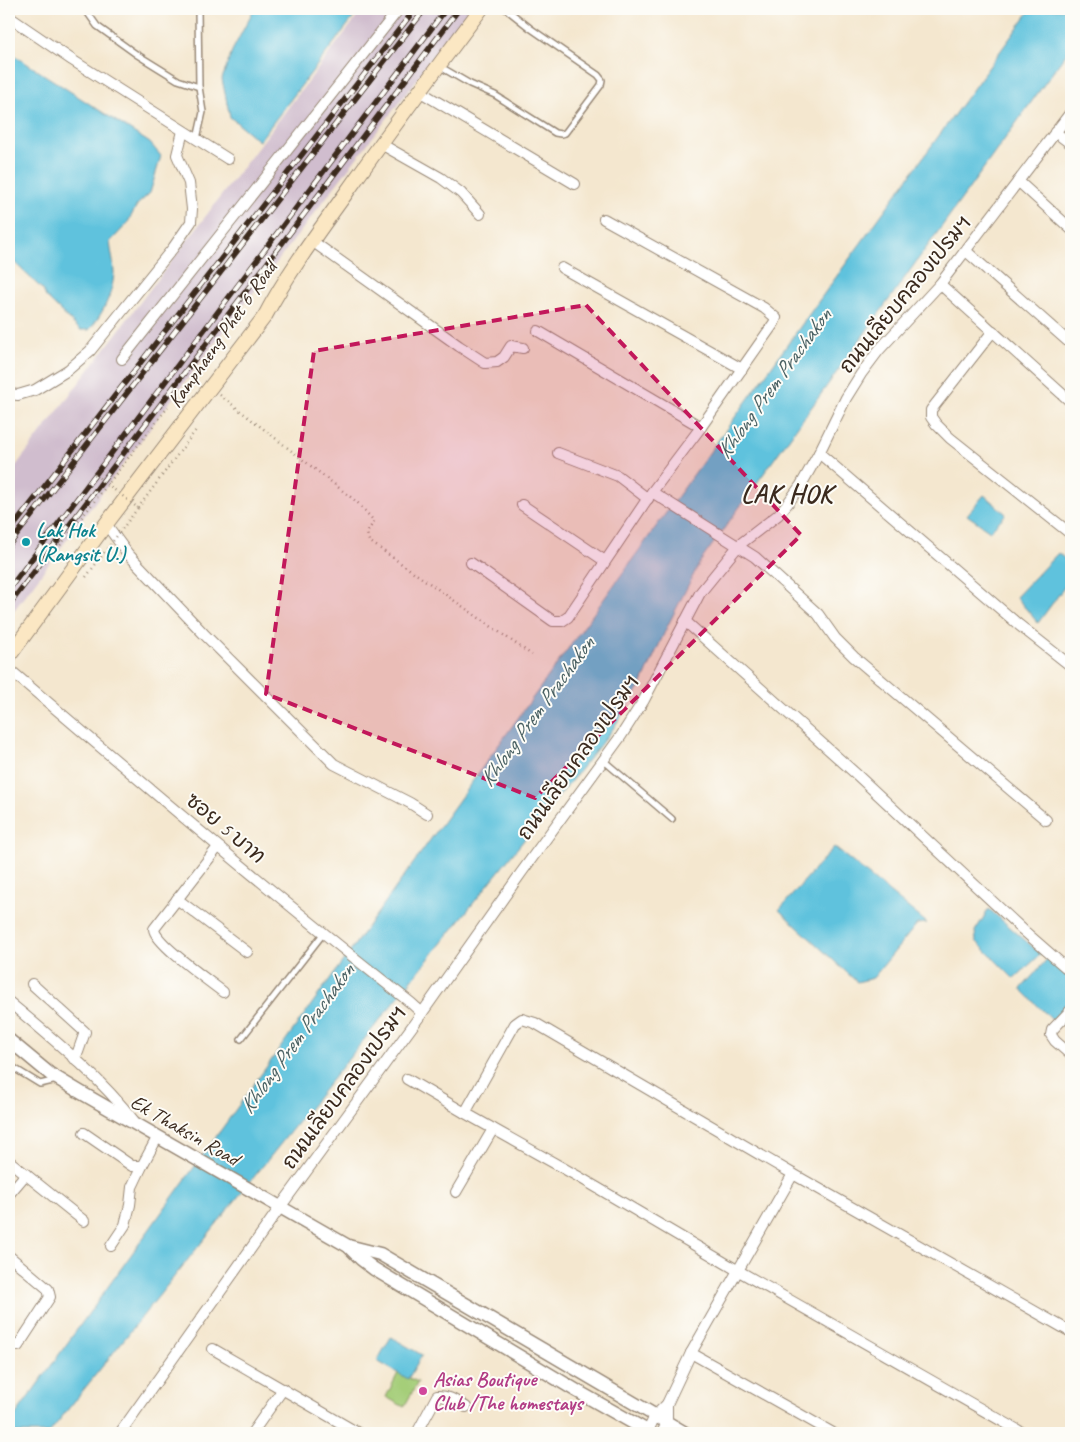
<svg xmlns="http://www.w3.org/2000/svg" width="1080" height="1442" font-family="Caveat,'Playpen Sans Thai',sans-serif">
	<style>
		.industrial { fill: #d0bdce }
		.green { fill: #a5ce79; stroke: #707c4c }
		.water { fill: #5fc2dd; stroke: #4d767e }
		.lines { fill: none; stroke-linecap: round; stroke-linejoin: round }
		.service-casing { stroke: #988876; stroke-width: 8 }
		.minor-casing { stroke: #988876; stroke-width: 12 }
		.tertiary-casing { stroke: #988876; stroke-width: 15 }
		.secondary-casing { stroke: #988876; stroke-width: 16 }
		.path { stroke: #988876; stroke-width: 2.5; stroke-dasharray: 1 4; stroke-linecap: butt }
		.service { stroke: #fff; stroke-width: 5 }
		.minor { stroke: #fff; stroke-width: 10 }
		.tertiary { stroke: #fff; stroke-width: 12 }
		.secondary { stroke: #fbe7c3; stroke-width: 14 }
		.rail-casing { stroke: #3b2a1e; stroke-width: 5.5 }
		.rail { stroke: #fdfcf7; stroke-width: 4; stroke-dasharray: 11; stroke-linecap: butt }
		.path-bridge { stroke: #988876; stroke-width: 2.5; stroke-dasharray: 1 4; stroke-linecap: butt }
		.marked { fill: #c2185b; fill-opacity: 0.2; stroke: #c2185b; stroke-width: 4; stroke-dasharray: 10 6; stroke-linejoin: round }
		.culture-dot { fill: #0f9aa8; stroke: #fdfcf7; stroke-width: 2 }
		.hotel-dot { fill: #d1479c; stroke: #fdfcf7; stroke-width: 2 }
		.labels { text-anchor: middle; stroke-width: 4; stroke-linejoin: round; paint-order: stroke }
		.street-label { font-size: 21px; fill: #3b2a1e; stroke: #fdfcf7 }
		.culture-label { font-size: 21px; font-weight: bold; fill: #0d838f; stroke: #fdfcf7; text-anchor: start }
		.hotel-label { font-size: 21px; font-weight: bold; fill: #b23c85; stroke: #fdfcf7; text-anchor: start }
		.water-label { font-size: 22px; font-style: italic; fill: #485f61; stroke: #fdfcf7 }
		.district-label { font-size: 26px; font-weight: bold; letter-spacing: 1px; fill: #3b2a1e; stroke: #fdfcf7 }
	</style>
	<rect width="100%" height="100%" fill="#fdfcf7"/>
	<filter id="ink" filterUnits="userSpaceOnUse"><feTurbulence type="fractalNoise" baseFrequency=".02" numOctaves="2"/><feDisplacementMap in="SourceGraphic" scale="10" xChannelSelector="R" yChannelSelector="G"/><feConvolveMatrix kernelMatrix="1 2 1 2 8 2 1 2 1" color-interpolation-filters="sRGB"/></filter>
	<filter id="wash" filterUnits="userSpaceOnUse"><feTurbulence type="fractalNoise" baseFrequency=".0096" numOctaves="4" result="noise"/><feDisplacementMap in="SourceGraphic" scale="20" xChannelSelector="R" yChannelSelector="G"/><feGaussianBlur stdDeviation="1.12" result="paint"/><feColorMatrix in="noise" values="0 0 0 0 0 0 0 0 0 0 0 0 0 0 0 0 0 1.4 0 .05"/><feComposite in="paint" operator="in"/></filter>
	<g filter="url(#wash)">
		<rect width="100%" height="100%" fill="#f4e7cf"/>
		<!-- industrial -->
		<polygon class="industrial" points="363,9 471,9 178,391 9,617 9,475"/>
		<!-- green -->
		<polygon class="green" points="398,1373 418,1382 404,1407 386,1397"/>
		<!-- water -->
		<g class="water">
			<polygon points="253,9 360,9 259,141 230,117 222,79 232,51 252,13"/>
			<polygon points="1031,9 1071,9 1071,47 700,562 667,627 641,685 612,730 49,1433 9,1433 9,1424 826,291"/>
			<path d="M9,52L150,143L161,156L150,193L137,205L127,224L110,242C111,252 114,263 114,273C113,293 102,316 89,330H80L46,297L43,290L9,257V165L10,163L9,161Z"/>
			<polygon points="984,495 1006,514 990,531 967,515"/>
			<polygon points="1058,553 1071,564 1071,578 1038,623 1016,597"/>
			<polygon points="834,847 927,923 917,924 873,978 857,982 779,910"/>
			<polygon points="989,909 1041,954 1014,979 976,941 975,931"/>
			<polygon points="1048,958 1071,978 1071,1002 1052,1020 1021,989"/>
			<polygon points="391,1337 422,1355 408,1379 377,1361"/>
		</g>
	</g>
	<g filter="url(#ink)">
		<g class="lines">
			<!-- service casing -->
			<g class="service-casing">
				<g id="service">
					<polyline points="85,9 97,26 136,54 178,80 199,87"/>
					<polyline points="439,66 470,84 495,95 555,133 561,134 565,133 601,85 602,80 598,75 530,28 506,9"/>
					<polyline points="197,139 203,112 199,87 198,9"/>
					<polyline points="603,760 672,819"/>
					<polyline points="241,1039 323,934"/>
					<polyline points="9,1065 40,1084 57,1080"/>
				</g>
			</g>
			<!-- minor casing -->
			<g class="minor-casing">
				<g id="minor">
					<polyline points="9,17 72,60 228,159"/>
					<polyline points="419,91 575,184"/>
					<polyline points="1055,132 1071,144"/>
					<polyline points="381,144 441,178 461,193 480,214"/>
					<polyline points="1018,181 1071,229"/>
					<polyline points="604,219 764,308 776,318 774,323 701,427 652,492"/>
					<polyline points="312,241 459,346 485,363 497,362 504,357 511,346 523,348"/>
					<polyline points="966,251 1071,344"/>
					<polyline points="562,268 742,369"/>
					<polyline points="940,284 1071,402"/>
					<polyline points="538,331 701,427"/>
					<polyline points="993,331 931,410 931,417 936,424 950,438 1071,534"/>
					<polyline points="122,359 399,9"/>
					<polyline points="9,394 18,395 35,390 68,370 90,351 173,248 191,222 192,209 189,183 177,155 183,131"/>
					<polyline points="558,453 618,476 648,499"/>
					<polyline points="819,453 1019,625 1071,666"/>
					<polyline points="522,505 605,561"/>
					<polyline points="106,524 128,554 204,634 334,764 410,803 427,814"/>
					<polyline points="471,563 553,621 562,621 568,617 652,492 755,557 818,614 835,638 854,657 1046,820"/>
					<polyline points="685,621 855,773 1023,930 1071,972"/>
					<path d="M9,669C141,782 274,895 411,1003L422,1013"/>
					<path d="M218,847L154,929C155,943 209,981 223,992"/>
					<polyline points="177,899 247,952"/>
					<polyline points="32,984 85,1032 78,1052 73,1058"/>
					<path d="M9,1002C53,1039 99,1076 134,1121"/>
					<polyline points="1071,1010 1052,1030 1051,1035 1055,1041 1071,1055"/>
					<polyline points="407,1079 465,1113 579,1177 737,1270 1023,1433"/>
					<polyline points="465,1113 515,1024 522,1019 535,1023 793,1174 1071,1332"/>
					<polyline points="84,1133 132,1166 142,1166 157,1138"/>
					<polyline points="9,1161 84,1221"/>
					<polyline points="456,1192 493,1129"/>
					<polyline points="9,1194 26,1174"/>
					<polyline points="111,1246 125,1225 130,1205 132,1187 142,1166"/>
					<polyline points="9,1256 48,1289 50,1297 18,1346"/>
					<polyline points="213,1349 358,1433"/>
					<polyline points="691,1353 833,1433"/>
					<polyline points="120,1433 281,1206 422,1013 521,873 621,736 644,700 700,593 739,545 778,515 788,503 801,485 819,453 846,398 861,374 879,350 940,284 1071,112"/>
					<polyline points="252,1433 283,1389"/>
					<path d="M417,1433L437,1396C448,1395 457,1402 466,1407"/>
					<polyline points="647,1433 655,1416 667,1404 691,1353 793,1174"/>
					<polyline points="662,1433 667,1423 667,1404"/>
				</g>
			</g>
			<!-- tertiary casing -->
			<g class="tertiary-casing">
				<g id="tertiary">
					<polyline points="9,1040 50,1074 80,1092 348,1246 361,1259 374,1269 577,1391 651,1433"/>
					<polyline points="348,1246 380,1254 685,1433"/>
				</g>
			</g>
			<!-- secondary casing -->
			<g class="secondary-casing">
				<path id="secondary" d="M9,656L106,524L265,316C287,274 316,235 344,196C389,132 435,70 481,9"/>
			</g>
			<!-- path -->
			<g class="path">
				<polyline points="220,395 357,502 374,521 367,533 369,541 532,655"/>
				<polyline points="138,508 196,430"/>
				<polyline points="54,553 168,407"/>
			</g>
			<!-- service -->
			<use href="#service" class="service"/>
			<!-- minor -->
			<use href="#minor" class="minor"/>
			<!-- tertiary -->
			<use href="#tertiary" class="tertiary"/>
			<!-- secondary -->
			<use href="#secondary" class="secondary"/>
			<!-- rail casing -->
			<g class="rail-casing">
				<g id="rail">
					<polyline points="9,532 415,9"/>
					<polyline points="9,545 425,9"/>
					<polyline points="9,589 446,9"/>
					<polyline points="9,605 459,9"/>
				</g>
			</g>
			<!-- rail -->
			<use href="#rail" class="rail"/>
			<!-- path-bridge -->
			<polyline class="path-bridge" points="86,577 138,508 94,474"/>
		</g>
	</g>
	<!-- marked area -->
	<path class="marked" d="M586,305L801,535L535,798L266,694L314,351Z"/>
	<!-- markers -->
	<circle class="culture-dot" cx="26" cy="542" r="5"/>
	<circle class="hotel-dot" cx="423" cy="1391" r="5"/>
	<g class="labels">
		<!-- street labels -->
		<g class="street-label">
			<text transform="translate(905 294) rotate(-51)" y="7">ถนนเลียบคลองเปรมฯ</text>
			<text transform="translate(222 334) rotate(-55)" y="7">Kamphaeng Phet 6 Road</text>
			<text transform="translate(578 757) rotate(-55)" y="7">ถนนเลียบคลองเปรมฯ</text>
			<text transform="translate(226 828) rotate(40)" y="7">ซอย 5 บาท</text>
			<text transform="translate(344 1087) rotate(-54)" y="7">ถนนเลียบคลองเปรมฯ</text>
			<text transform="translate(185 1130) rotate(30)" y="7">Ek Thaksin Road</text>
		</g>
		<!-- culture labels -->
		<g class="culture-label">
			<text x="36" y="537">Lak Hok<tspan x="36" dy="24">(Rangsit U.)</tspan></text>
		</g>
		<!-- hotel labels -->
		<g class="hotel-label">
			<text x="433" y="1386">Asias Boutique<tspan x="433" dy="24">Club /The homestays</tspan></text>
		</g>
		<!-- water labels -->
		<g class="water-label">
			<text transform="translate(773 383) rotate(-54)" y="8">Khlong Prem Prachakon</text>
			<text transform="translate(536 711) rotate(-54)" y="8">Khlong Prem Prachakon</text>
			<text transform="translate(296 1038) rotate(-54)" y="8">Khlong Prem Prachakon</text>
		</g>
		<!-- district labels -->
		<g class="district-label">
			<text x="787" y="502">LAK HOK</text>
		</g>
	</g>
	<!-- margin -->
	<rect width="1080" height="1442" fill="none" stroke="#fdfcf7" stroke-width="30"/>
</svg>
